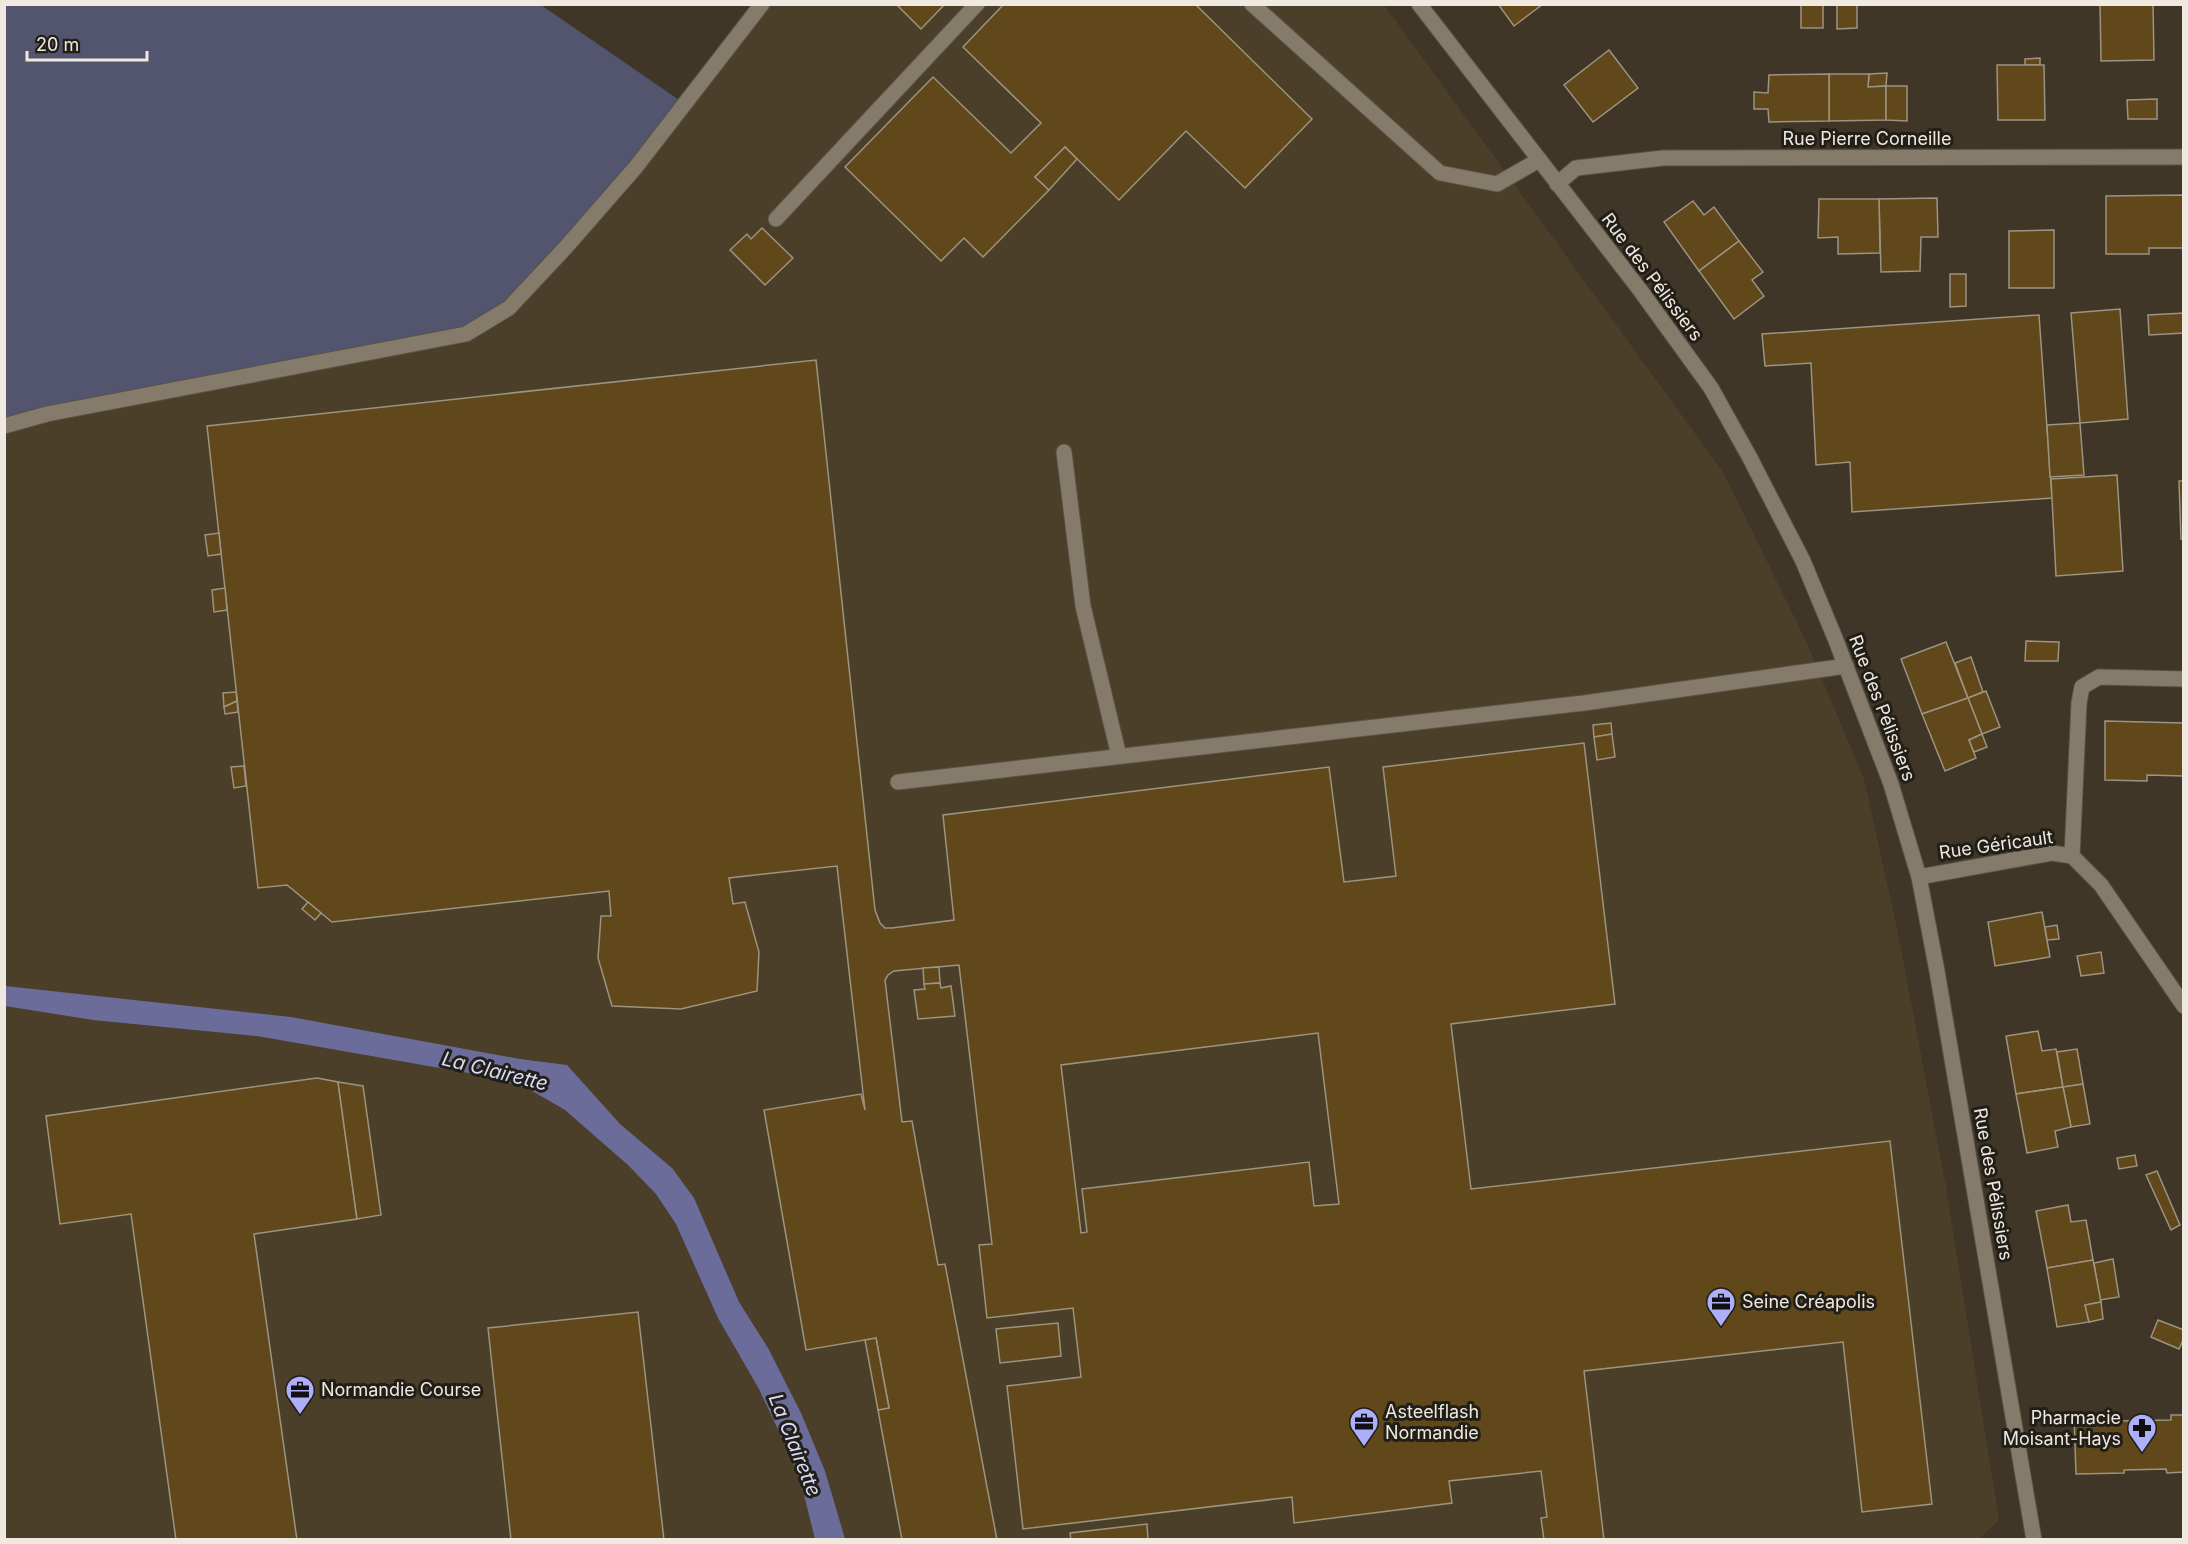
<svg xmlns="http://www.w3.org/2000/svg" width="2188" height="1544" font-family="Inter,sans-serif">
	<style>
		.built { fill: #4b3f29 }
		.green { fill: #53546e }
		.water { fill: #6b6c99 }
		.building { fill: #60481a; stroke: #9d9382; stroke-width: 1.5; fill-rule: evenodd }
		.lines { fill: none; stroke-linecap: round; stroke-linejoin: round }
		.service-casing { stroke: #5a5346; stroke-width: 17 }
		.minor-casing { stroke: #5a5346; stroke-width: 17 }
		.tertiary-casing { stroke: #5a5346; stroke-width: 17 }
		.service { stroke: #857b6a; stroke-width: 15 }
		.minor { stroke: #857b6a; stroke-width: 15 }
		.tertiary { stroke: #857b6a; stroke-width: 15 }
		.labels { text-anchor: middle; stroke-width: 6; stroke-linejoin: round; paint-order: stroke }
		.street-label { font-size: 18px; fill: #efe9e0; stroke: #221e18 }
		.poi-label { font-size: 18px; fill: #efe9e0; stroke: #221e18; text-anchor: start }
		.water-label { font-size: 20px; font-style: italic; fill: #d8daf7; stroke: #221e18 }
	</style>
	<rect width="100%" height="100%" fill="#3f3628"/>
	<!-- built -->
	<polygon class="built" points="762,5 1384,5 1723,472 1806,641 1864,779 1898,933 1946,1187 1999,1520 1978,1540 5,1540 5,426 509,308"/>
	<!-- green -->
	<polygon class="green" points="5,5 541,5 685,104 509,308 466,334 5,426"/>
	<!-- water -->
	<polygon class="water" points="5,986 291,1017 520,1059 567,1065 620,1124 672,1168 694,1198 739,1302 768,1348 801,1413 825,1471 845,1539 815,1539 802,1487 790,1455 759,1389 718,1318 676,1224 656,1194 628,1165 565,1110 527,1088 474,1074 257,1036 93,1020 5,1006"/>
	<!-- building -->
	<g class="building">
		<polygon points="896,4 945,4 921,29"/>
		<polygon points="1004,4 1195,4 1312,119 1245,188 1186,131 1119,200 1065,147 1035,177 1049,190 983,257 964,238 941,261 845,167 933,77 1011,153 1041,123 963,47"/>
		<polygon points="1498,4 1543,4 1514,26"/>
		<rect x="1801" y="4" width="22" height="24"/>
		<polygon points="1837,4 1857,4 1857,28 1837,29"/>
		<polygon points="2100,4 2153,4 2154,60 2101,61"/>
		<polygon points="1609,50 1638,88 1593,122 1564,85"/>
		<polygon points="2040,58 2040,65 2025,65 2025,59"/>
		<polygon points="1997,65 2044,65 2045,120 1998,120"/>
		<polygon points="1887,73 1886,86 1868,87 1869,74"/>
		<polygon points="1829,74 1869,74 1868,87 1886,86 1886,120 1829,121"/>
		<polygon points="1829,74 1829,121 1769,122 1768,109 1754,109 1754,92 1768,93 1769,75"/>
		<polygon points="1886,86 1907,86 1907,121 1886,120"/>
		<polygon points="2157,99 2157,119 2128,119 2127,100"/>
		<polygon points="1065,147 1077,159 1049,190 1035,177"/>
		<polygon points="2184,195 2184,248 2149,248 2149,254 2106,254 2106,196"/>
		<polygon points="1937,198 1938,237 1921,237 1920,271 1881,272 1879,199"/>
		<polygon points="1819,199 1879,199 1880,253 1838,254 1838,237 1818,238"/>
		<polygon points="1693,201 1704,215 1714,207 1739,241 1699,271 1664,222"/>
		<polygon points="762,228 793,258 765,285 730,250 747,234 751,239"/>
		<polygon points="2054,230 2054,288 2009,288 2009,231"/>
		<polygon points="1739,241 1763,272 1752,280 1764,296 1734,319 1699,271"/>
		<polygon points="1950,274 1966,274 1966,306 1950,307"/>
		<polygon points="2120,309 2128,419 2080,423 2071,313"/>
		<polygon points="2184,313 2184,333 2149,335 2148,315"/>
		<polygon points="2039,315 2052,498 1852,512 1850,462 1816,465 1811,363 1765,366 1762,334"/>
		<path d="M816,360L875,910L880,923L885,928H892L954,920L943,815L1329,767L1344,882L1396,876L1383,767L1584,743L1615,1004L1451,1024L1471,1189L1890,1141L1932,1504L1862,1512L1843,1342L1584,1371L1604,1540H1544L1541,1518L1547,1517L1541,1471L1449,1481L1452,1503L1294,1523L1292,1497L1023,1529L1007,1386L1081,1377L1073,1308L987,1318L979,1245L992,1244L959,965L894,971L888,975L885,980L902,1122L912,1121L938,1265L945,1264L997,1540H902L878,1410L889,1408L876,1338L806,1350L764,1110L861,1094L865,1110L837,866L729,878L733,904L745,902L759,952L757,991L681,1009L612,1006L598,958L601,916H611L609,891L332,922L287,885L258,888L207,426ZM1318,1033L1339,1204L1314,1206L1309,1162L1082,1189L1087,1232L1081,1233L1061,1065Z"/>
		<polygon points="2080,423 2084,475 2050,477 2047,425"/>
		<polygon points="2117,475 2123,571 2056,576 2051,479"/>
		<polygon points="2179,481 2184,481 2184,539 2181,539"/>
		<polygon points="219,533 221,554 208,556 205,535"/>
		<polygon points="225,588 227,610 214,612 212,590"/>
		<polygon points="2026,641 2059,642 2058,661 2025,661"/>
		<polygon points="1946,642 1968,698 1922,714 1901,659"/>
		<polygon points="1971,657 1983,692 1968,698 1955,663"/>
		<polygon points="1986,691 2000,727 1982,734 1968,698"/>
		<polygon points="236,692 237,701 224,707 223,693"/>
		<polygon points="1968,698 1982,734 1969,740 1976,758 1945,771 1922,714"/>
		<polygon points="237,701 238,712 225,714 224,707"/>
		<polygon points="2105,721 2184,723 2184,776 2147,775 2147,781 2105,780"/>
		<polygon points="1611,723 1612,734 1594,737 1593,725"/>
		<polygon points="1612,734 1615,757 1597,760 1594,737"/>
		<polygon points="1982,734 1987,747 1974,752 1969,740"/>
		<polygon points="244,766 246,786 234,788 231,767"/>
		<polygon points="308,902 321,913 315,920 302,909"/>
		<polygon points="2042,912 2050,957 1995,966 1988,922"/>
		<polygon points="2057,925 2059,939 2047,940 2045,927"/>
		<polygon points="2101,952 2104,973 2081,976 2077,956"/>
		<polygon points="939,967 940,983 924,984 923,968"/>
		<polygon points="940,983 941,988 951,986 955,1016 918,1019 914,990 925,989 924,984"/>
		<polygon points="2038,1031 2042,1051 2056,1049 2063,1087 2016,1094 2006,1036"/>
		<polygon points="2077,1049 2083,1084 2063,1087 2057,1052"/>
		<polygon points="317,1078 338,1082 357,1219 254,1234 297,1540 176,1540 131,1214 60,1224 46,1116"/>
		<polygon points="338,1082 363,1086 381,1215 357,1219"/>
		<polygon points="2083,1084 2090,1124 2071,1127 2063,1087"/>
		<polygon points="2063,1087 2071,1127 2055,1131 2058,1147 2027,1153 2016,1094"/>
		<polygon points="2135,1155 2137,1166 2119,1169 2117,1158"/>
		<polygon points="2157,1171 2180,1225 2171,1230 2146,1175"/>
		<polygon points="2068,1205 2071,1222 2086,1220 2093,1260 2047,1268 2036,1211"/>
		<polygon points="2113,1259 2119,1297 2100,1300 2094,1263"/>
		<polygon points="2093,1260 2101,1302 2085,1305 2089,1322 2057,1327 2047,1268"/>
		<polygon points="2101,1302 2103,1319 2089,1322 2085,1305"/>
		<polygon points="638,1312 664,1540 511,1540 488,1328"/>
		<polygon points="2158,1320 2184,1330 2184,1338 2179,1349 2151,1337"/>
		<polygon points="1058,1323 1061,1356 1000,1363 996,1329"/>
		<polygon points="876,1338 889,1408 878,1410 865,1340"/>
		<polygon points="2171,1415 2184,1415 2184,1472 2167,1473 2166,1469 2124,1470 2124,1473 2076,1474 2074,1417 2116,1416 2117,1421 2171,1420"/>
		<polygon points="1147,1524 1148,1540 1071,1540 1070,1533"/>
	</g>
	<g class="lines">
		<!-- service casing -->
		<g class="service-casing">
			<g id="service">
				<polyline points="1252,4 1440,173 1497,184 1539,160"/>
				<polyline points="776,219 977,4"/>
				<polyline points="1064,452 1083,606 1119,756"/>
				<polyline points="898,782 1584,703 1846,666"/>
			</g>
		</g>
		<!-- minor casing -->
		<g class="minor-casing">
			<g id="minor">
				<polyline points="1557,184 1576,168 1663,158 2184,157"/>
				<polyline points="4,426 47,414 466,334 509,308 566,247 635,168 762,4"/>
				<polyline points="2072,856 2079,703 2082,687 2099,677 2184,679"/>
				<polyline points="1919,877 2052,853 2072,856 2101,885 2184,1006"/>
			</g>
		</g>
		<!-- tertiary casing -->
		<g class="tertiary-casing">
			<polyline id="tertiary" points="1419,4 1640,290 1711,388 1750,458 1803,561 1835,638 1891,784 1919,877 1937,971 2034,1540"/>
		</g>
		<!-- service -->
		<use href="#service" class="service"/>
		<!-- minor -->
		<use href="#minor" class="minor"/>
		<!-- tertiary -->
		<use href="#tertiary" class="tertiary"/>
	</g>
	<!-- icons -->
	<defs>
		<g id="office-pin" transform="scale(1.5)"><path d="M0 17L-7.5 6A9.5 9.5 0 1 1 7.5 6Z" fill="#adaffb" stroke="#221e18"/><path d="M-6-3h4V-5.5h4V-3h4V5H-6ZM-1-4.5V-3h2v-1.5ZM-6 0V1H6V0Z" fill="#111"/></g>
		<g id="pharmacy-pin" transform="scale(1.5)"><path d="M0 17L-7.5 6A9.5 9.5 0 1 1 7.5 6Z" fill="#adaffb" stroke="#221e18"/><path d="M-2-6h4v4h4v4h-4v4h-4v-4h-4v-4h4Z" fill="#111"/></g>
	</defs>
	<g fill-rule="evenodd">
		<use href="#office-pin" x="1721" y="1302"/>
		<use href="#office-pin" x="300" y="1390"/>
		<use href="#office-pin" x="1364" y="1422"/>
		<use href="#pharmacy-pin" x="2142" y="1428"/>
	</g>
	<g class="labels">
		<!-- street labels -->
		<g class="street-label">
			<text x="1867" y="145">Rue Pierre Corneille</text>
			<text transform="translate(1652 277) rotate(53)" y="6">Rue des Pélissiers</text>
			<text transform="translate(1882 708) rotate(69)" y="6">Rue des Pélissiers</text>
			<text transform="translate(1996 845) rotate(-8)" y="6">Rue Géricault</text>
			<text transform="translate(1993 1184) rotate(80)" y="6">Rue des Pélissiers</text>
		</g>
		<!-- poi labels -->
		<g class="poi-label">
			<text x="1742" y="1308">Seine Créapolis</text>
			<text x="321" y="1396">Normandie Course</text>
			<text x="1385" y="1418">Asteelflash<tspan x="1385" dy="21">Normandie</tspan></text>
			<text x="2121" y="1424" text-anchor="end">Pharmacie<tspan x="2121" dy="21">Moisant-Hays</tspan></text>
		</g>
		<!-- water labels -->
		<g class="water-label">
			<text transform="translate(495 1071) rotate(14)" y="7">La Clairette</text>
			<text transform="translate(795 1445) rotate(68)" y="7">La Clairette</text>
		</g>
	</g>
	<!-- border -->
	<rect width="2188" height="1544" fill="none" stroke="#efe9e0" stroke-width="12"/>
	<!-- scale -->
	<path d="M27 51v9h120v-9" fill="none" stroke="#efe9e0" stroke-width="3"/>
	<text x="36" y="51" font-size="18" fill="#efe9e0" stroke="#221e18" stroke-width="4.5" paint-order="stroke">20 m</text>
</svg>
